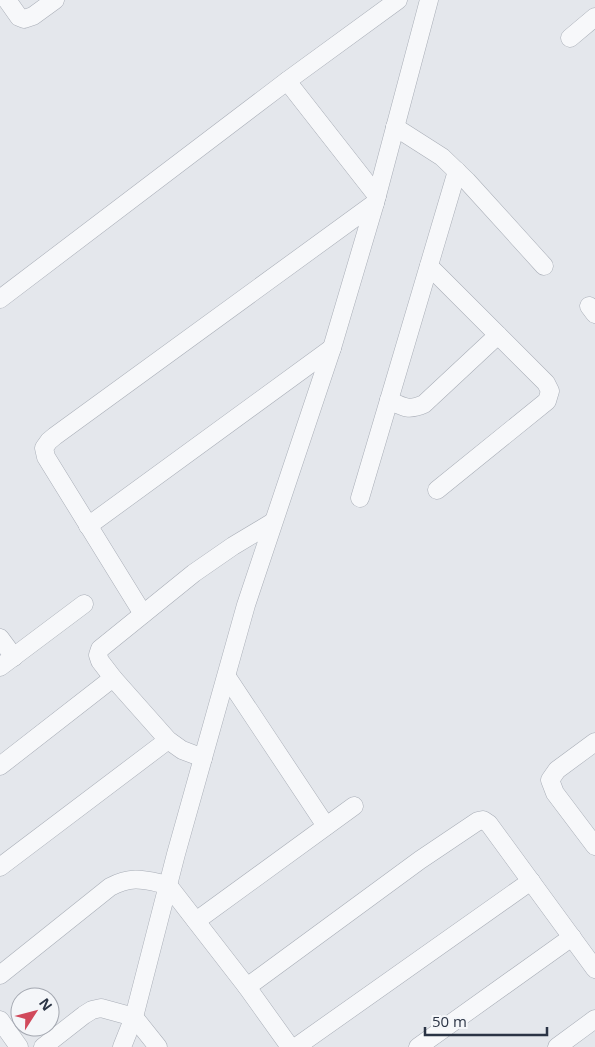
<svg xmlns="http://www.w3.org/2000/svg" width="595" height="1047" font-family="'Open Sans',sans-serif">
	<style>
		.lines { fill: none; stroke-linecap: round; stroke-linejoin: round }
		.minor-casing { stroke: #a9aeb7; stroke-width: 19 }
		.minor { stroke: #f7f8fa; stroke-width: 18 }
	</style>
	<rect width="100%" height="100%" fill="#e4e7ec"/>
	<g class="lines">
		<!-- minor casing -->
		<g class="minor-casing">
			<g id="minor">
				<polyline points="7,0 19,17 24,19 33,16 55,0"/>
				<polyline points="570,38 595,17"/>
				<polyline points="287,81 377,196"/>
				<polyline points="395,127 442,157 467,181 544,266"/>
				<polyline points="429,266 546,383 550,391 547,401 437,490"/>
				<polyline points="0,299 287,81 398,0"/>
				<polyline points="589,306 595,314"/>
				<path d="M389,400C403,407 408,411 424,404L498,335"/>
				<polyline points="360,498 457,171"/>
				<polyline points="88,526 332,348"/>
				<polyline points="143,614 46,457 44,448 49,441 55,436 375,203"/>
				<polyline points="0,638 14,657"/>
				<polyline points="0,667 84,604"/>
				<polyline points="227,677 326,826"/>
				<polyline points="113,678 168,740 182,750 203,758"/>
				<polyline points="595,742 557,770 550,780 555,793 595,846"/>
				<polyline points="0,766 113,678 100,661 98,655 100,649 194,573 233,546 273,522"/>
				<polyline points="0,867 168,740"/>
				<polyline points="196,921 354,806"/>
				<path d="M0,975L110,887C133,875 144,880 168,885L247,987"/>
				<polyline points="0,1020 19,1047"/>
				<polyline points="43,1047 84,1015 92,1010 101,1008 134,1017 158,1047"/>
				<polyline points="122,1047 134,1017 176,854 246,605 332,348 375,203 429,0"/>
				<polyline points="290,1047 247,987 420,860 478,821 483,820 489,824 595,969"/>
				<polyline points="296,1047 531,881"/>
				<polyline points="418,1047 572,937"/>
				<polyline points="557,1047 595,1019"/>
			</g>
		</g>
		<!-- minor -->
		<use href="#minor" class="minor"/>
	</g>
	<!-- north arrow -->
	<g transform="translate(35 1012) rotate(54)"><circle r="24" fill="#f4f6f9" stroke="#a4a8b1"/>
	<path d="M0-4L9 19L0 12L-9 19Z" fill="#d1495b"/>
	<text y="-8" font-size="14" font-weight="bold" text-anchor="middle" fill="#2b3445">N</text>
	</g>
	<!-- scale -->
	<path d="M425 1027v8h122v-8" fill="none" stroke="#2b3445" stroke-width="2.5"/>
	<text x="432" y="1027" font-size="15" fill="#2b3445" stroke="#f4f6f9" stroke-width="4" paint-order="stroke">50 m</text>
</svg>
